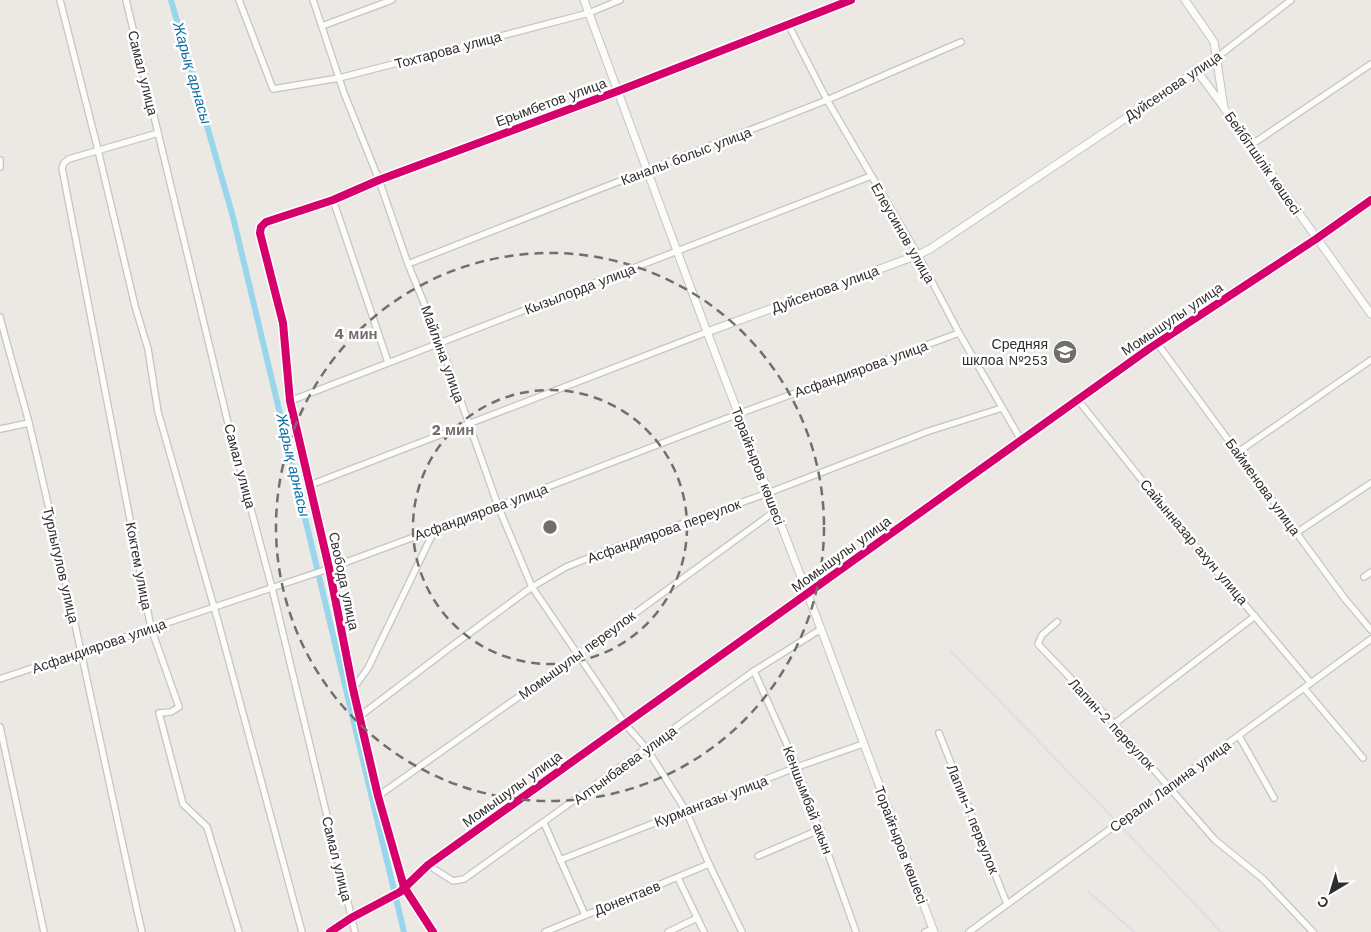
<svg xmlns="http://www.w3.org/2000/svg" width="1371" height="932" font-family="'Work Sans',sans-serif">
	<style>
		.lines { fill: none; stroke-linecap: round; stroke-linejoin: round }
		.canal { stroke: #99d6ec; stroke-width: 6 }
		.minor-casing { stroke: #c5c4c5; stroke-width: 8 }
		.tertiary-casing { stroke: #c5c4c5; stroke-width: 9 }
		.minor { stroke: #fcfcfb; stroke-width: 5.5 }
		.tertiary { stroke: #fcfcfb; stroke-width: 7 }
		.rail { stroke: #dfdfe1; stroke-width: 2 }
		.cycleway-casing { stroke: #fff; stroke-width: 11 }
		.cycleway { stroke: #d6006c; stroke-width: 8 }
		.ring { fill: none; stroke: #706f6e; stroke-width: 2.5; stroke-dasharray: 9 6 }
		.labels { text-anchor: middle; stroke-width: 5; stroke-linejoin: round; paint-order: stroke }
		.street-label { font-size: 14px; fill: #2e2e2e; stroke: #fff }
		.poi-label { font-size: 14px; fill: #2e2e2e; stroke: #fff; text-anchor: end }
		.water-label { font-size: 15px; font-style: italic; fill: #0d6fa3; stroke: #fff }
		.centre { fill: #706f6e; stroke: #fff; stroke-width: 2.5 }
		.ring-label { font-size: 15px; text-anchor: middle; font-weight: bold; fill: #706f6e; stroke: #fff; stroke-width: 5; stroke-linejoin: round; paint-order: stroke }
	</style>
	<rect width="100%" height="100%" fill="#ece8e4"/>
	<g class="lines">
		<!-- canal -->
		<polyline class="canal" points="171,0 233,217 404,932"/>
		<!-- minor casing -->
		<g class="minor-casing">
			<g id="minor">
				<polyline points="60,0 97,146 135,306 148,349 158,412 218,621 302,932"/>
				<polyline points="126,0 228,423 272,588 355,932"/>
				<polyline points="239,0 273,89 339,78 436,53 589,13 620,0"/>
				<polyline points="313,0 344,93 379,180 408,264 440,342 498,506 532,587 625,724 647,749 686,811 709,864 742,932"/>
				<polyline points="788,24 827,100 918,255 959,333 1021,440"/>
				<polyline points="322,26 392,0"/>
				<polyline points="1216,58 1291,0"/>
				<polyline points="158,133 69,159 64,163 62,168 151,628 179,707 171,712 159,713 183,804 207,827 239,932"/>
				<polyline points="1251,145 1371,64"/>
				<polyline points="0,160 0,167"/>
				<polyline points="333,200 388,362"/>
				<polyline points="408,264 827,100 961,42"/>
				<path d="M0,317C9,353 20,388 29,423C70,592 104,763 142,932"/>
				<polyline points="1157,343 1345,599 1371,630"/>
				<polyline points="1078,400 1181,529 1311,683"/>
				<polyline points="290,401 871,176"/>
				<polyline points="0,429 29,423"/>
				<polyline points="1238,452 1371,360"/>
				<polyline points="310,485 707,332"/>
				<polyline points="1296,533 1371,483"/>
				<polyline points="1364,577 1371,572"/>
				<polyline points="1057,622 1042,635 1038,644 1114,724 1215,840 1263,879 1313,932"/>
				<polyline points="754,671 797,767 856,932"/>
				<polyline points="0,679 322,571 498,506 738,414 959,333"/>
				<polyline points="1304,688 1363,758"/>
				<polyline points="353,689 368,668 435,529"/>
				<polyline points="360,716 452,646 532,587 566,567 611,549 768,493 929,431 1002,408"/>
				<polyline points="1114,724 1255,616"/>
				<polyline points="0,727 44,932"/>
				<polyline points="939,733 1007,904"/>
				<polyline points="1239,736 1274,798"/>
				<polyline points="378,796 578,655 775,511"/>
				<polyline points="544,823 585,915"/>
				<polyline points="758,856 821,829"/>
				<polyline points="560,860 797,767 863,744"/>
				<polyline points="428,865 453,881 464,879 754,671 821,629"/>
				<polyline points="678,878 704,932"/>
				<polyline points="330,932 351,918 400,892 428,865 1150,348 1316,239 1371,200"/>
				<polyline points="433,932 404,887 378,796 353,689 329,568 290,401 283,323 260,233 261,227 266,222 333,200 379,180 618,91 851,0"/>
				<polyline points="545,932 709,864"/>
				<polyline points="668,932 697,918"/>
				<polyline points="925,932 933,929"/>
				<polyline points="969,932 1371,639"/>
			</g>
		</g>
		<!-- tertiary casing -->
		<g class="tertiary-casing">
			<g id="tertiary">
				<polyline points="584,0 707,332 821,629 934,932"/>
				<polyline points="1185,0 1214,42 1224,108 1371,314"/>
				<polyline points="1197,71 1223,106"/>
				<polyline points="707,332 918,255 930,249 1216,58"/>
			</g>
		</g>
		<!-- minor -->
		<use href="#minor" class="minor"/>
		<!-- tertiary -->
		<use href="#tertiary" class="tertiary"/>
		<!-- rail -->
		<g class="rail">
			<polyline points="950,650 1119,824 1221,932"/>
			<polyline points="1088,891 1134,932"/>
		</g>
		<!-- cycleway casing -->
		<g class="cycleway-casing">
			<g id="cycleway">
				<polyline points="330,932 351,918 400,892 428,865 1150,348 1316,239 1371,200"/>
				<polyline points="433,932 404,887 378,796 353,689 329,568 290,401 283,323 260,233 261,227 266,222 333,200 379,180 618,91 851,0"/>
			</g>
		</g>
		<!-- cycleway -->
		<use href="#cycleway" class="cycleway"/>
	</g>
	<!-- distance rings -->
	<g class="ring">
		<circle cx="550" cy="527" r="137"/>
		<circle cx="550" cy="527" r="274"/>
	</g>
	<!-- icons -->
	<defs>
		<g id="school-disc" transform="scale(1.25)"><circle r="9.5" fill="#706f6e" stroke="#fff"/><path d="M0-5L7-2L0 1L-7-2ZM-4 1L0 2.5L4 1V4Q0 6-4 4Z" fill="#fff"/></g>
	</defs>
	<g fill-rule="evenodd">
		<use href="#school-disc" x="1065" y="352"/>
	</g>
	<g class="labels">
		<!-- street labels -->
		<g class="street-label">
			<text transform="translate(448 50) rotate(-15)" y="5">Тохтарова улица</text>
			<text transform="translate(143 73) rotate(76)" y="5">Самал улица</text>
			<text transform="translate(1173 86) rotate(-34)" y="5">Дуйсенова улица</text>
			<text transform="translate(551 102) rotate(-20)" y="5">Ерымбетов улица</text>
			<text transform="translate(686 156) rotate(-21)" y="5">Каналы болыс улица</text>
			<text transform="translate(1263 163) rotate(55)" y="5">Бейбітшілік көшесі</text>
			<text transform="translate(903 233) rotate(60)" y="5">Елеусинов улица</text>
			<text transform="translate(580 289) rotate(-21)" y="5">Кызылорда улица</text>
			<text transform="translate(825 289) rotate(-20)" y="5">Дуйсенова улица</text>
			<text transform="translate(1172 319) rotate(-34)" y="5">Момышулы улица</text>
			<text transform="translate(443 354) rotate(70)" y="5">Майлина улица</text>
			<text transform="translate(861 369) rotate(-20)" y="5">Асфандиярова улица</text>
			<text transform="translate(240 466) rotate(75)" y="5">Самал улица</text>
			<text transform="translate(758 466) rotate(69)" y="5">Торайғыров көшесі</text>
			<text transform="translate(1263 487) rotate(54)" y="5">Байменова улица</text>
			<text transform="translate(481 512) rotate(-20)" y="5">Асфандиярова улица</text>
			<text transform="translate(664 531) rotate(-20)" y="5">Асфандиярова переулок</text>
			<text transform="translate(1194 542) rotate(50)" y="5">Сайынназар ахун улица</text>
			<text transform="translate(841 554) rotate(-36)" y="5">Момышулы улица</text>
			<text transform="translate(61 565) rotate(77)" y="5">Турлыгулов улица</text>
			<text transform="translate(139 566) rotate(79)" y="5">Коктем улица</text>
			<text transform="translate(344 581) rotate(78)" y="5">Свобода улица</text>
			<text transform="translate(99 646) rotate(-19)" y="5">Асфандиярова улица</text>
			<text transform="translate(577 655) rotate(-36)" y="5">Момышулы переулок</text>
			<text transform="translate(1112 724) rotate(47)" y="5">Лапин-2 переулок</text>
			<text transform="translate(625 765) rotate(-36)" y="5">Алтынбаева улица</text>
			<text transform="translate(1170 786) rotate(-36)" y="5">Серали Лапина улица</text>
			<text transform="translate(512 789) rotate(-36)" y="5">Момышулы улица</text>
			<text transform="translate(808 800) rotate(69)" y="5">Кеншымбай акын</text>
			<text transform="translate(711 801) rotate(-21)" y="5">Курмангазы улица</text>
			<text transform="translate(973 819) rotate(68)" y="5">Лапин-1 переулок</text>
			<text transform="translate(901 845) rotate(69)" y="5">Торайғыров көшесі</text>
			<text transform="translate(337 859) rotate(76)" y="5">Самал улица</text>
			<text transform="translate(627 898) rotate(-22)" y="5">Донентаев</text>
		</g>
		<!-- poi labels -->
		<g class="poi-label">
			<text x="1048" y="349">Средняя<tspan x="1048" dy="16">шклоа №253</tspan></text>
		</g>
		<!-- water labels -->
		<g class="water-label">
			<text transform="translate(192 73) rotate(74)" y="5">Жарық арнасы</text>
			<text transform="translate(293 465) rotate(77)" y="5">Жарық арнасы</text>
		</g>
	</g>
	<circle cx="550" cy="527" r="8" class="centre"/>
	<g class="ring-label">
		<text x="356" y="339">4 мин</text>
		<text x="453" y="435">2 мин</text>
	</g>
	<!-- north arrow -->
	<g transform="translate(1331 892) rotate(218)" stroke="#ffffff" stroke-width="4" paint-order="stroke">
	<path d="M0-4L9 19L0 12L-9 19Z" fill="#2e2e2e"/>
	<text y="-8" font-size="14" font-weight="bold" text-anchor="middle" fill="#2e2e2e">С</text>
	</g>
</svg>
